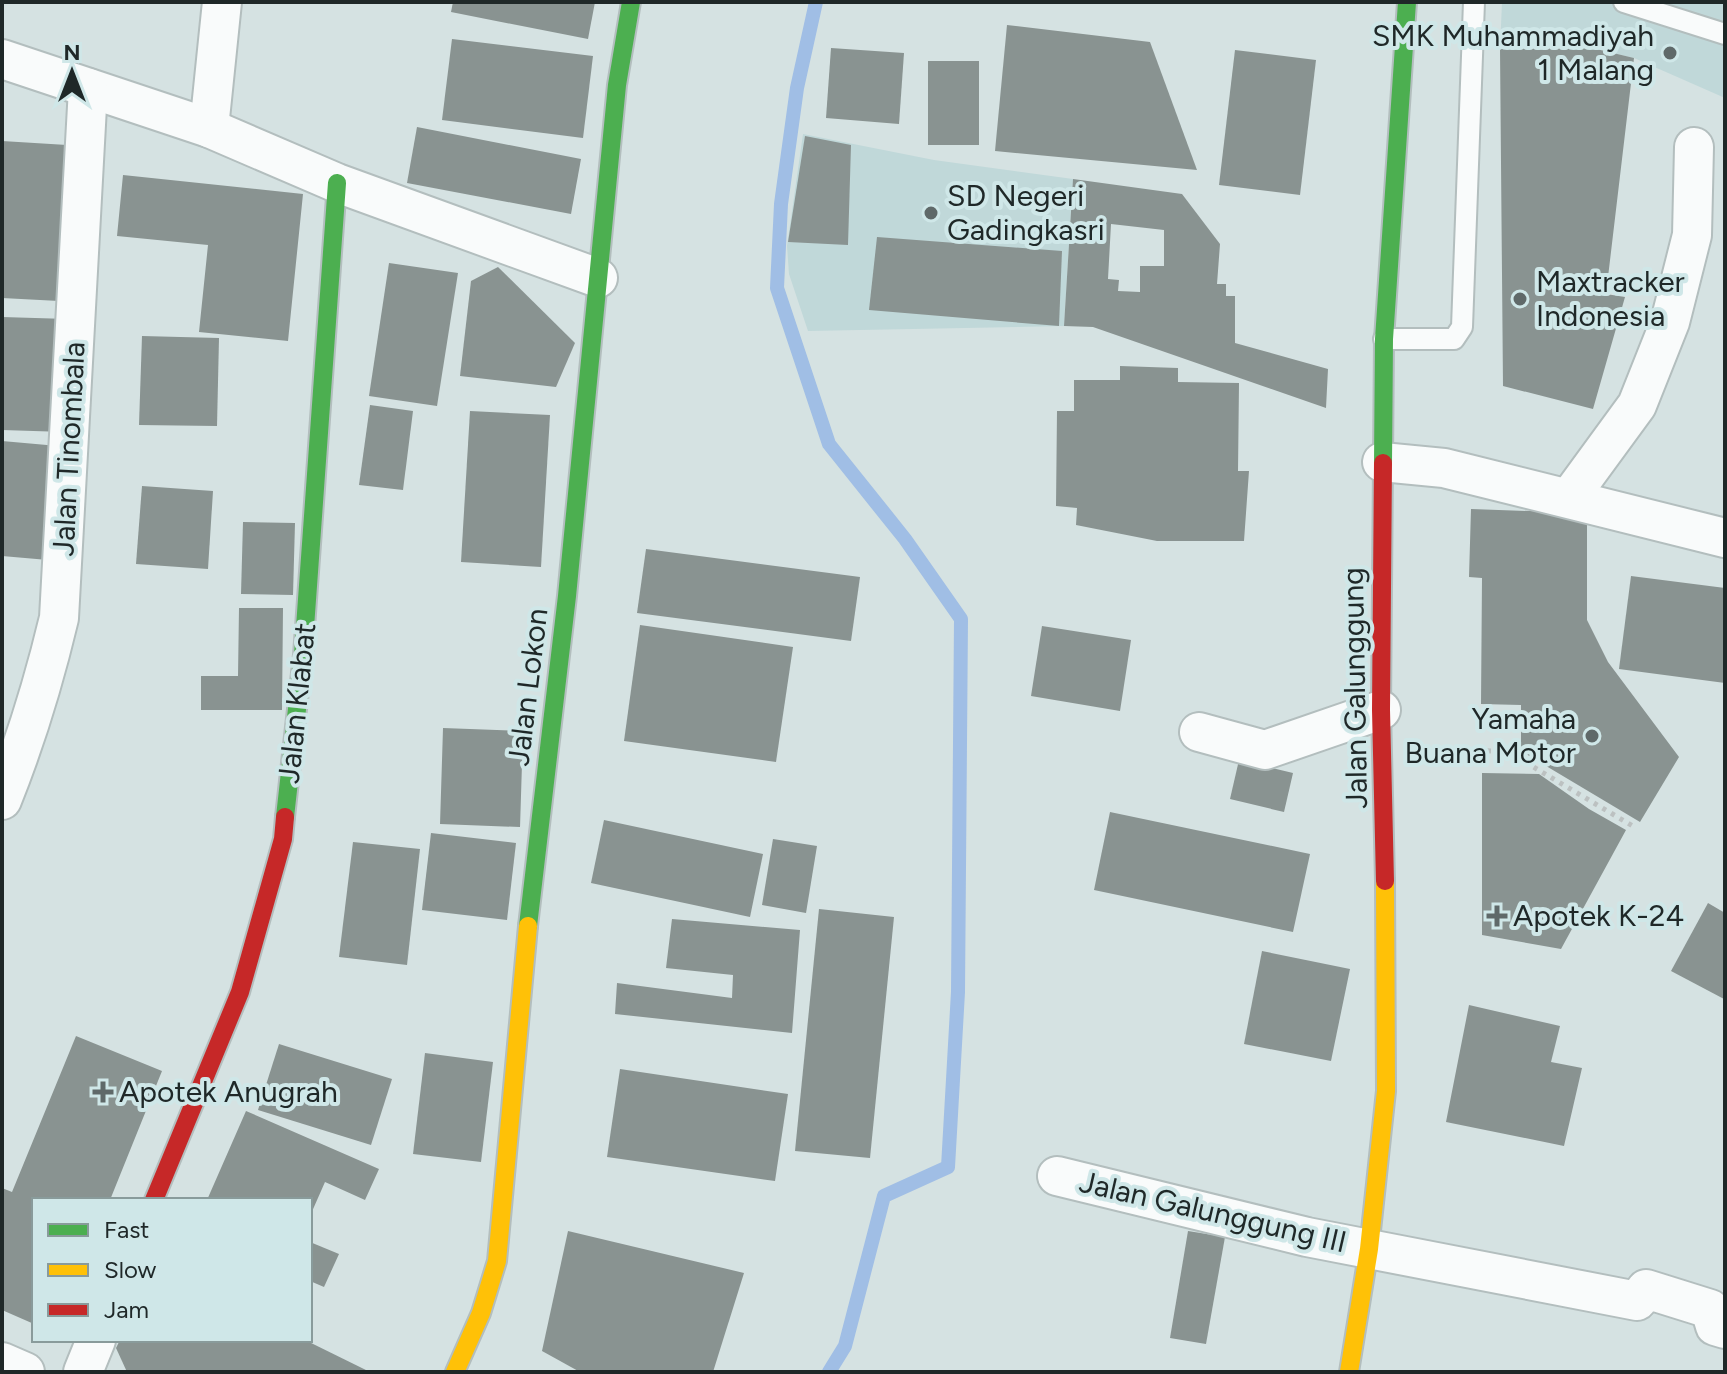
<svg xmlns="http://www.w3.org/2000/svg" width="1727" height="1374" font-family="Figtree,sans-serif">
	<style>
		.built { fill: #c0d8d9 }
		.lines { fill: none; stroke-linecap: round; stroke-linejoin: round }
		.stream { stroke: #a0bee5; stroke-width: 14 }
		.building { fill: #899391; fill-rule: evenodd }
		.lane-casing { stroke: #b3bebe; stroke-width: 24 }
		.street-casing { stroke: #b3bebe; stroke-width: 42 }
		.fast-casing { stroke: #b3bebe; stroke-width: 22 }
		.slow-casing { stroke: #b3bebe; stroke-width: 22 }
		.jam-casing { stroke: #b3bebe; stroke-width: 22 }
		.path { stroke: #bcc1c1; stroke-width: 5; stroke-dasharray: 4 6; stroke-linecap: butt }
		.lane { stroke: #f9fbfb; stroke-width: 20 }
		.street { stroke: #f9fbfb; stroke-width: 38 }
		.fast { stroke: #4caf50; stroke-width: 18 }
		.slow { stroke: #ffc107; stroke-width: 18 }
		.jam { stroke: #c62828; stroke-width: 18 }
		.poi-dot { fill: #5f6969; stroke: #cfe7e8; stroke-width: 3 }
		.labels { text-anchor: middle; stroke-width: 8; stroke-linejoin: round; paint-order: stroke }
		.poi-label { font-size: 30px; fill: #1f2828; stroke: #cfe7e8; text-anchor: start }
		.street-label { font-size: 30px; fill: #1f2828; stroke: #cfe7e8 }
	</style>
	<rect width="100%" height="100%" fill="#d5e2e2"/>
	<!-- built -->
	<g class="built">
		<polygon points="1502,2 1725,2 1725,98 1634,58 1592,48 1500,49"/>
		<polygon points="803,134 934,160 1073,179 1064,326 808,331 789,274 787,246"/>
	</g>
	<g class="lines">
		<!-- stream -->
		<polyline class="stream" points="816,2 797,88 781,204 777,288 829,444 905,539 961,619 958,992 948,1167 884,1196 845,1346 829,1372"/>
	</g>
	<!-- building -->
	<g class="building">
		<polygon points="453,2 595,2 588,39 451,12"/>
		<polygon points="1007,25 1150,42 1197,170 995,151"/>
		<polygon points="452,39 593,56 583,138 442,120"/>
		<polygon points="831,48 904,53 899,124 826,118"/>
		<polygon points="1592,48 1634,58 1606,294 1625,297 1593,409 1503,386 1500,49"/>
		<polygon points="1235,50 1316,60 1300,195 1219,185"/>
		<rect x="928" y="61" width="51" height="84"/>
		<polygon points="417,127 581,159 571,214 407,183"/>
		<polygon points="805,136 851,145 848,245 788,242"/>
		<polygon points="2,141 67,145 59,301 2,298"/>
		<polygon points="123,175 303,194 288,341 199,332 208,245 117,236"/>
		<path d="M1073,179L1182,194L1220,244L1217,284H1226V296H1235V343L1328,369L1326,408L1093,327L1064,326ZM1111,224L1164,230V266H1140V292L1118,291L1119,280L1108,279Z"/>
		<polygon points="877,237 1062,251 1059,326 869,310"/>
		<polygon points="389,263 458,273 437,406 369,396"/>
		<polygon points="498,267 575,343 556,387 460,376 471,281"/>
		<polygon points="2,317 68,319 65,432 2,430"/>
		<polygon points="142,336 219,338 217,426 139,425"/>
		<polygon points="1120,366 1178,368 1178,382 1239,383 1238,471 1249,471 1244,541 1157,541 1076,525 1077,508 1056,506 1057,411 1074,411 1074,380 1120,380"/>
		<polygon points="370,405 413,411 403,490 359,485"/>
		<polygon points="470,411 550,415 541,567 461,562"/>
		<polygon points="2,441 58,446 48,560 2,556"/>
		<polygon points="142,486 213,491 208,569 136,564"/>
		<polygon points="1471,509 1587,513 1587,620 1608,662 1679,757 1640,822 1521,751 1521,705 1481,704 1482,578 1469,577"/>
		<polygon points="243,522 295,523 293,595 241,594"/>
		<polygon points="646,549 860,577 851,641 637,613"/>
		<polygon points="1631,576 1725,588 1725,683 1619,669"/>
		<polygon points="239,608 283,608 282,710 201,710 201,676 238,676"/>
		<polygon points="640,625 793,647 776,762 624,741"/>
		<polygon points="1042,626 1131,640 1120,711 1031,696"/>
		<polygon points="443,728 523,731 520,827 440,824"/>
		<polygon points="1239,760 1293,773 1284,812 1230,799"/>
		<polygon points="1482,773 1539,774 1589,809 1626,830 1561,949 1482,935"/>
		<polygon points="1110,812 1310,854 1293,932 1094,890"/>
		<polygon points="604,820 763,854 750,917 591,883"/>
		<polygon points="431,833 516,843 507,920 422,910"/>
		<polygon points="773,839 817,846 806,913 762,905"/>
		<polygon points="353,842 420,849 407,965 339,957"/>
		<polygon points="1708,903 1725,913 1724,999 1671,971"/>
		<polygon points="819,909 894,917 870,1158 795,1151"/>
		<polygon points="672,919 800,930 792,1033 615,1014 617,983 732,998 733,975 666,968"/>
		<polygon points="1262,951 1350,969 1331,1061 1244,1044"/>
		<polygon points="1469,1005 1560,1026 1551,1062 1582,1068 1564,1146 1446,1122"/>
		<polygon points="76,1036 162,1071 110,1200 34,1200 34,1324 2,1310 2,1188 12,1192"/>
		<polygon points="279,1044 392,1079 371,1145 258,1110"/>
		<polygon points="425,1053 493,1062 481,1162 413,1154"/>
		<polygon points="620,1069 788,1094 775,1181 607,1157"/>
		<polygon points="246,1111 379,1169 365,1200 325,1182 310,1216 310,1200 207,1200"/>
		<polygon points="568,1231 744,1273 713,1372 580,1372 542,1351"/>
		<polygon points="1188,1231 1225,1237 1206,1344 1170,1338"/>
		<polygon points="310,1242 339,1254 324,1287 310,1281"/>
		<polygon points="120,1340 305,1340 370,1372 127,1372 116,1348"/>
	</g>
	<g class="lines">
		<!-- lane casing -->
		<g class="lane-casing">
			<g id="lane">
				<polyline points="1624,2 1725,34"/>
				<polyline points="1384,339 1454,339 1462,327 1474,2"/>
			</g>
		</g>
		<!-- street casing -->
		<g class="street-casing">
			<g id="street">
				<polyline points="2,59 209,128 337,183 598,278"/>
				<polyline points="209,128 222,2"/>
				<polyline points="1382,462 1444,468 1725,538"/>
				<polyline points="1569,498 1637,405 1670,322 1692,235 1694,147"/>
				<polyline points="1199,732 1265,750 1381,710"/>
				<path d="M2,800C26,740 44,681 59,618L88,88"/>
				<polyline points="1057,1176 1307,1237 1637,1301 1646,1289 1710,1309 1715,1326 1725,1329"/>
				<polyline points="2,1362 25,1372"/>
				<polyline points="83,1372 96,1340"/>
			</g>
		</g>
		<!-- fast casing -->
		<g class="fast-casing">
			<g id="fast">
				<polyline points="1383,463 1384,339 1407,2"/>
				<polyline points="285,817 303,655 337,183"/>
				<polyline points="528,926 567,596 617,85 631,2"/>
			</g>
		</g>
		<!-- slow casing -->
		<g class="slow-casing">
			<g id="slow">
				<polyline points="455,1372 481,1313 497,1261 528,926"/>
				<polyline points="1349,1372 1369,1249 1386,1091 1385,881"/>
			</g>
		</g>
		<!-- jam casing -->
		<g class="jam-casing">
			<g id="jam">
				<polyline points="1383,463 1381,710 1385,881"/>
				<polyline points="154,1200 240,992 283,839 285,817"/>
			</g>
		</g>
		<!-- path -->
		<polyline class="path" points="1427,749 1492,751 1525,762 1636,828"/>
		<!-- lane -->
		<use href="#lane" class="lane"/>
		<!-- street -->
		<use href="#street" class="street"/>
		<!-- fast -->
		<use href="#fast" class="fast"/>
		<!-- slow -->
		<use href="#slow" class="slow"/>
		<!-- jam -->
		<use href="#jam" class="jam"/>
	</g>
	<!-- markers -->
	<g class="poi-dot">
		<circle cx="1670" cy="53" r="8"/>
		<circle cx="931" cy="213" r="8"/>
		<circle cx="1520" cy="299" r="8"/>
		<circle cx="1592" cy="736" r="8"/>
		<path d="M1493 904h8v8h8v8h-8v8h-8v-8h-8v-8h8z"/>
		<path d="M99 1080h8v8h8v8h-8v8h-8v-8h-8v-8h8z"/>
	</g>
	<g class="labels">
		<!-- poi labels -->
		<g class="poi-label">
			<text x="1654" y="46" text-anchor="end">SMK Muhammadiyah<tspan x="1654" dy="34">1 Malang</tspan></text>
			<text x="947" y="206">SD Negeri<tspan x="947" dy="34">Gadingkasri</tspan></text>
			<text x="1536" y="292">Maxtracker<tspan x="1536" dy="34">Indonesia</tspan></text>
			<text x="1576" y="729" text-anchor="end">Yamaha<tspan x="1576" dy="34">Buana Motor</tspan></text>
			<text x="1513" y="926">Apotek K-24</text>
			<text x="119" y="1102">Apotek Anugrah</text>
		</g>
		<!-- street labels -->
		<g class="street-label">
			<text transform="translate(69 449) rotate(-87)" y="10">Jalan Tinombala</text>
			<text transform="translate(528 687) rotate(-83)" y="10">Jalan Lokon</text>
			<text transform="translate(1355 688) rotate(-91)" y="10">Jalan Galunggung</text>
			<text transform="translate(297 703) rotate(-84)" y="10">Jalan Klabat</text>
			<text transform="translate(1213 1212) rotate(13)" y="10">Jalan Galunggung III</text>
		</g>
	</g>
	<!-- border -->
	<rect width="1727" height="1374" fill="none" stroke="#1f2828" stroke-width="8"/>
	<!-- legend -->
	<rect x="32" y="1198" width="280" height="144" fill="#cfe7e8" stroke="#899b9b" stroke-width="2"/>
	<rect x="48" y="1224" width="40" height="12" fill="#4caf50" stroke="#899b9b" stroke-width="2"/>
	<text x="104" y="1238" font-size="24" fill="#1f2828">Fast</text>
	<rect x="48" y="1264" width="40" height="12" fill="#ffc107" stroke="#899b9b" stroke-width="2"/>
	<text x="104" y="1278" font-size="24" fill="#1f2828">Slow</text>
	<rect x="48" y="1304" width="40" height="12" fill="#c62828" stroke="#899b9b" stroke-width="2"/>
	<text x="104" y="1318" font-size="24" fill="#1f2828">Jam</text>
	<!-- north arrow -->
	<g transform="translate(72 72)" stroke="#cfe7e8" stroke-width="6" paint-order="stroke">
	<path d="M0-6L14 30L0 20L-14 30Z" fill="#1f2828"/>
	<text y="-12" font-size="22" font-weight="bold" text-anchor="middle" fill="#1f2828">N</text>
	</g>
</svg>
